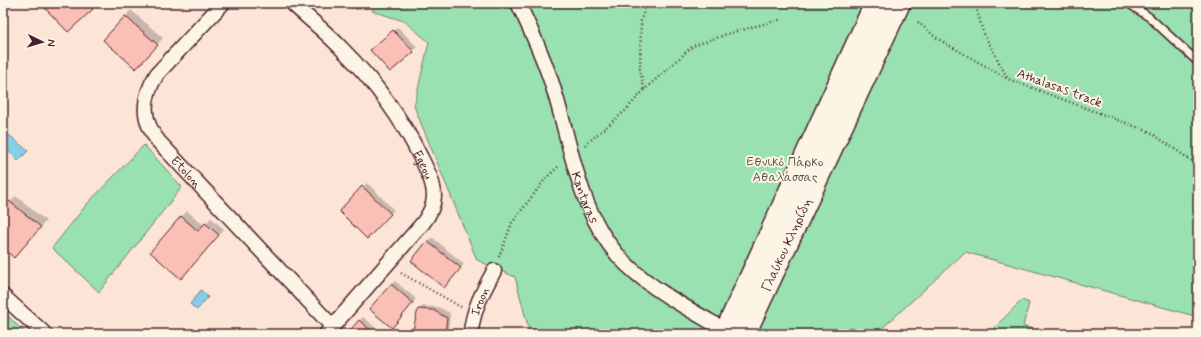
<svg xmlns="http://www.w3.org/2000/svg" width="1201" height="337" font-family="Mynerve,sans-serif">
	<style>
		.green { fill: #99e1b0; stroke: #72806e }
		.water { fill: #85cee6; stroke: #6d889b }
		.shadow { fill: #0003 }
		.building { fill: #fbc0b5; stroke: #4a1f2b }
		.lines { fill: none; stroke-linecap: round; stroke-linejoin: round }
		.lane-casing { stroke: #4a1f2b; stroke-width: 10 }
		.street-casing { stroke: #4a1f2b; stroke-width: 17 }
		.primary-casing { stroke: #4a1f2b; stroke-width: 25 }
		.path { stroke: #4a1f2b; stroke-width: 2.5; stroke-dasharray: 1 3; stroke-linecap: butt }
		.lane { stroke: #fcf5e5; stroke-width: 7 }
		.street { stroke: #fcf5e5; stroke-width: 14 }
		.primary { stroke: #fcf5e5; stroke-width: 22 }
		.labels { text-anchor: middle; stroke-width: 4; stroke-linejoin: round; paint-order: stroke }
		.street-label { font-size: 13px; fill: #4a1f2b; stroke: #fcf5e5 }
		.park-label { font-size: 13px; fill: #5e504c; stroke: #fcf5e5 }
	</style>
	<rect width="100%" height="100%" fill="#fce5d7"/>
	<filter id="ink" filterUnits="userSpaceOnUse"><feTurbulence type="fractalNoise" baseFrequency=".025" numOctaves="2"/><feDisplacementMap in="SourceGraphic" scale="8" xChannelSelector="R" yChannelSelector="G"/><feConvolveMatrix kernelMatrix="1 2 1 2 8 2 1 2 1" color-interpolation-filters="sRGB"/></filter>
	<g filter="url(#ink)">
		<!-- green -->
		<g class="green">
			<polygon points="375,3 1198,3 1198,317 965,252 876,334 530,334 515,277 477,260 414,106 429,42 404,21 372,11"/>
			<polygon points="144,145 182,187 99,292 52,248 87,204"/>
			<polygon points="1022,300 1029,303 1023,326 1049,334 988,334"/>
			<polygon points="3,311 26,334 3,334"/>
		</g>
		<!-- water -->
		<g class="water">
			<polygon points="9,135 28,151 18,161 3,146 3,143"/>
			<polygon points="201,290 208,297 197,310 190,304"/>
		</g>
		<!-- shadow -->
		<g class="shadow">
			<polygon points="42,3 97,3 68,31"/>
			<polygon points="131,10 163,38 142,62 105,40"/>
			<polygon points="398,27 417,47 413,51 375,46"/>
			<polygon points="367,183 394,210 367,237 340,211"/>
			<polygon points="16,196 46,221 14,257 3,246 3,210"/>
			<polygon points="187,211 204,225 211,218 224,229 181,278 151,252"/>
			<polygon points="432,237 464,264 448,283 413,260"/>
			<polygon points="395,281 416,299 396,323 391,285"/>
			<polygon points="423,306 438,307 450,313 448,334 413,334 418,310"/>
			<polygon points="363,317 383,334 348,334"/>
		</g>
		<!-- building -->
		<g class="building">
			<polygon points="40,3 87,3 93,9 68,32"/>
			<polygon points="125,16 158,45 136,69 103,40"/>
			<polygon points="393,30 414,52 390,72 370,50"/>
			<polygon points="362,186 391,214 367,239 339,211"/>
			<polygon points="9,201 41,227 14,258 3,247 3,209"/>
			<polygon points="181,216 198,231 205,223 219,235 181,279 150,252"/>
			<polygon points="427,241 461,268 444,288 411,261"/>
			<polygon points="391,284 413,303 392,328 369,309"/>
			<polygon points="418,309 433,310 447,318 445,334 412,334"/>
			<polygon points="359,320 375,334 347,334"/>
		</g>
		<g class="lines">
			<!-- lane casing -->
			<g class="lane-casing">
				<polyline id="lane" points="1128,3 1149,17 1198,62"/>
			</g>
			<!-- street casing -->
			<g class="street-casing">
				<g id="street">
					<path id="s1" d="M223,3L157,74C142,98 141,120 159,142L332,326"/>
					<path id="s2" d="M292,3C308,18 326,32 341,48C373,80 400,115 420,156C426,168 434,182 434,196C434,206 429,215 423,223L326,334"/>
					<path id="s3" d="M518,3C531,30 544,58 553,87C572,147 579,218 626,264C656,293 696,313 732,334"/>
					<polyline points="3,296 45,334"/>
					<path id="s4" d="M471,334C472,311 483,291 494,271"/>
				</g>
			</g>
			<!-- primary casing -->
			<g class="primary-casing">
				<g id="primary">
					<polyline points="725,334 876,3"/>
					<path id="s5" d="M744,334L899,3"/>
				</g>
			</g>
			<!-- path -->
			<g class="path">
				<polyline points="341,3 359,10 362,3"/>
				<polyline points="975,3 983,32 1008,79"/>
				<polyline points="323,10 330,3"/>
				<polyline points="918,22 938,39 1008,79 1150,132 1198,165"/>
				<polyline points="644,89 640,69 641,19 647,3"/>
				<polyline points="585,145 625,111 644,90 693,46 727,34 782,19"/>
				<polyline points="499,257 512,223 546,178 559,166"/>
				<polyline points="401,273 461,307"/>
			</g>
			<!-- lane -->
			<use href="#lane" class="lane"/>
			<!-- street -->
			<use href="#street" class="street"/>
			<!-- primary -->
			<use href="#primary" class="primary"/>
		</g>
	</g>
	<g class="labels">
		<!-- street labels -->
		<g class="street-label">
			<text transform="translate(1060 87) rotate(20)" y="5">Athalasas track</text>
			<text dy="5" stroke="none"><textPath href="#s2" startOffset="210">Egeou</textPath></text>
			<text dy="5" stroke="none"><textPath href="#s1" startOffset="211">Etolon</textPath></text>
			<text dy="5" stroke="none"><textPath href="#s3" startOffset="206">Kantaras</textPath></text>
			<text dy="5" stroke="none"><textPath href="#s5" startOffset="99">Γλαύκου Κληρίδη</textPath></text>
			<text dy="5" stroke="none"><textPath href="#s4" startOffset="34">Iroon</textPath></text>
		</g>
		<!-- park labels -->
		<g class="park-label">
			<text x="785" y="166">Εθνικό Πάρκο<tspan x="785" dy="15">Αθαλάσσας</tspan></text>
		</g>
	</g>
	<!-- margin -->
	<rect width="1201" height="337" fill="none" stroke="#fcf5e5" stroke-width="16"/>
	<rect x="8" y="8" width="1185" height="321" fill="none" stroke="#4a1f2b" stroke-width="1.5" filter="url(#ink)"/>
	<!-- north arrow -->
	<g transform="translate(42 42) rotate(95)" stroke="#fcf5e5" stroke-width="3" paint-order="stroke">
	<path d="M0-3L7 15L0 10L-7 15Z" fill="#4a1f2b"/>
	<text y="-6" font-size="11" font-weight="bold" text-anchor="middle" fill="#4a1f2b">N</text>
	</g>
</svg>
